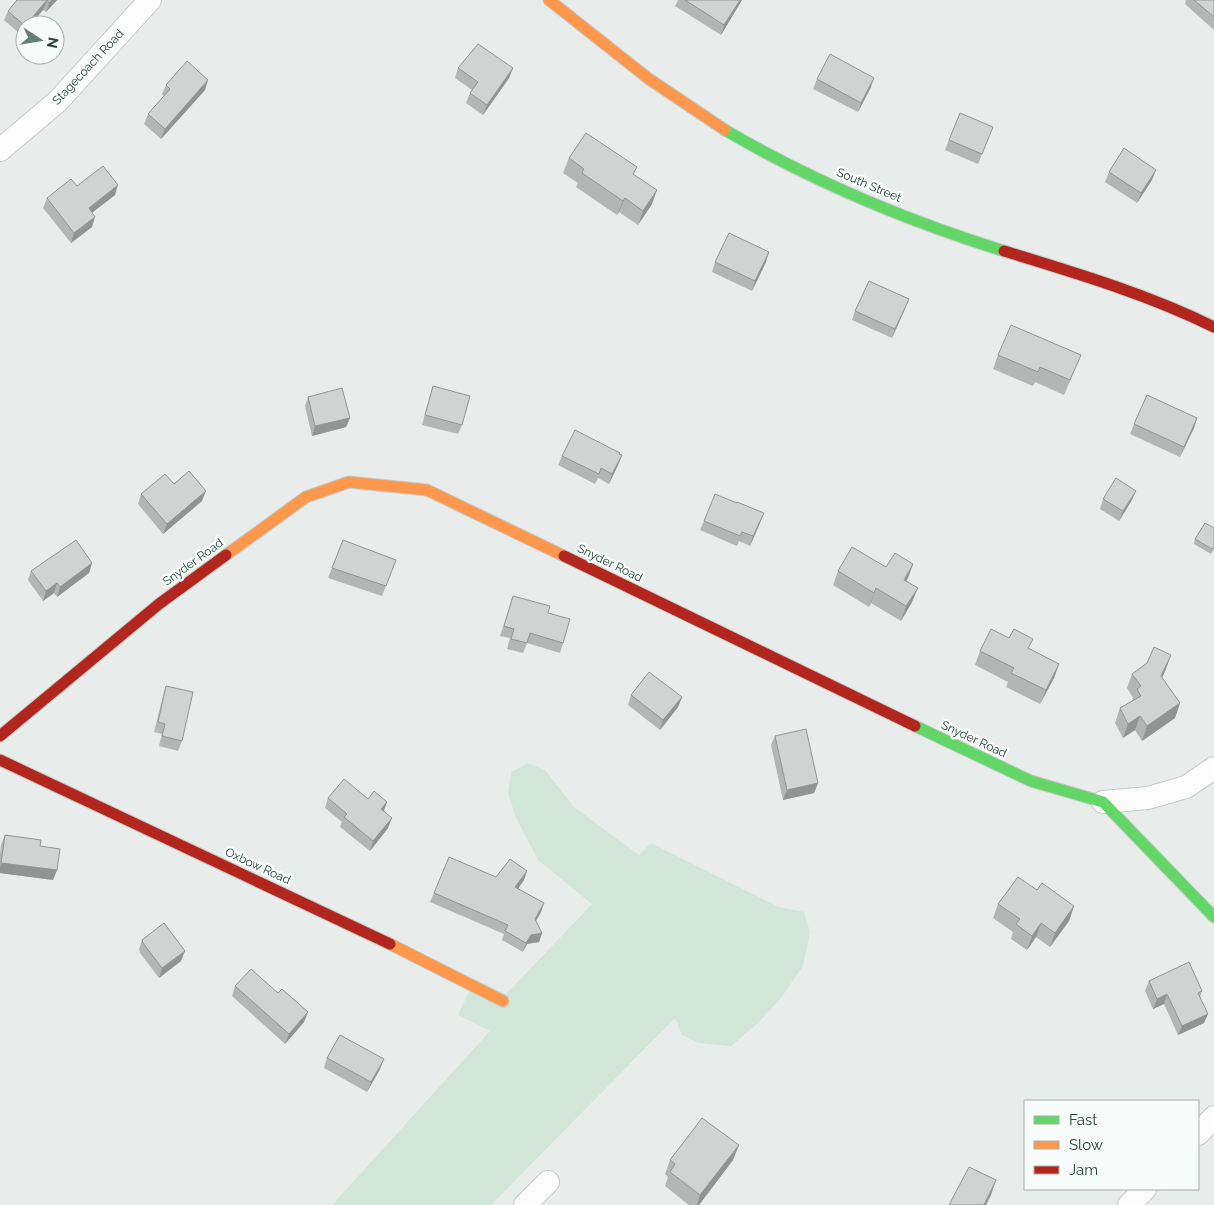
<svg xmlns="http://www.w3.org/2000/svg" width="1214" height="1205" font-family="Raleway,sans-serif">
	<style>
		.green { fill: #d1e6d8 }
		.lines { fill: none; stroke-linecap: round; stroke-linejoin: round }
		.street-casing { stroke: #c5cac8; stroke-width: 24 }
		.fast-casing { stroke: #c3cbc8; stroke-width: 13 }
		.slow-casing { stroke: #c3cbc8; stroke-width: 13 }
		.jam-casing { stroke: #c3cbc8; stroke-width: 13 }
		.street { stroke: #fcfcfc; stroke-width: 22 }
		.fast { stroke: #63d668; stroke-width: 11 }
		.slow { stroke: #ff974d; stroke-width: 11 }
		.jam { stroke: #b3261e; stroke-width: 11 }
		.wall { fill: #b2b6b5 }
		.shaded-wall { fill: #919493 }
		.building { fill: #cfd4d2; stroke: #919493 }
		.labels { text-anchor: middle; stroke-width: 5; stroke-linejoin: round; paint-order: stroke }
		.street-label { font-size: 12px; fill: #24423a; stroke: #f7fbf9 }
	</style>
	<rect width="100%" height="100%" fill="#e8edeb"/>
	<!-- green -->
	<polygon class="green" points="528,763 545,770 574,807 639,855 651,843 779,907 804,912 810,932 803,966 781,998 758,1023 731,1046 699,1043 682,1035 675,1018 491,1205 332,1205 490,1031 458,1015 475,979 506,994 592,904 538,860 516,818 508,793 511,772"/>
	<g class="lines">
		<!-- street casing -->
		<g class="street-casing">
			<g id="street">
				<polyline points="0,150 58,101 150,0"/>
				<polyline points="1103,802 1148,798 1186,787 1214,768"/>
				<polyline points="1198,1134 1214,1117"/>
				<polyline points="525,1205 548,1182"/>
				<polyline points="1129,1205 1145,1189"/>
			</g>
		</g>
		<!-- fast casing -->
		<g class="fast-casing">
			<g id="fast">
				<path d="M725,130C812,181 908,221 1004,251"/>
				<polyline points="915,726 1031,781 1103,802 1214,917"/>
			</g>
		</g>
		<!-- slow casing -->
		<g class="slow-casing">
			<g id="slow">
				<polyline points="549,0 649,79 725,130"/>
				<polyline points="226,555 306,497 349,482 427,490 564,556"/>
				<polyline points="390,944 503,1001"/>
			</g>
		</g>
		<!-- jam casing -->
		<g class="jam-casing">
			<g id="jam">
				<path d="M1004,251C1076,273 1147,294 1214,327"/>
				<polyline points="564,556 915,726"/>
				<polyline points="0,736 159,604 226,555"/>
				<polyline points="0,760 390,944"/>
			</g>
		</g>
		<!-- street -->
		<use href="#street" class="street"/>
		<!-- fast -->
		<use href="#fast" class="fast"/>
		<!-- slow -->
		<use href="#slow" class="slow"/>
		<!-- jam -->
		<use href="#jam" class="jam"/>
	</g>
	<!-- wall -->
	<g class="wall">
		<polygon points="17,0 57,0 46,12 43,10 21,35 4,20 8,11"/>
		<polygon points="678,0 742,0 721,35 675,6"/>
		<polygon points="1186,0 1214,0 1214,30 1185,4"/>
		<polygon points="458,68 513,68 509,78 483,115 466,103 470,93 472,90 455,78"/>
		<polygon points="817,79 871,87 858,112 813,89"/>
		<polygon points="166,85 205,90 161,139 144,124 148,114 164,96 162,94"/>
		<polygon points="989,137 978,164 945,150 949,140"/>
		<polygon points="569,158 634,175 652,204 638,225 619,212 617,215 576,187 578,183 563,173"/>
		<polygon points="1109,172 1152,180 1137,203 1105,182"/>
		<polygon points="77,186 115,195 92,213 92,227 71,243 43,208 47,198"/>
		<polygon points="715,262 766,262 752,291 712,272"/>
		<polygon points="905,309 892,338 852,320 855,311"/>
		<polygon points="998,355 1075,369 1064,395 1035,382 1033,386 993,369"/>
		<polygon points="433,386 462,425 458,434 422,425 430,396"/>
		<polygon points="308,397 350,418 346,427 312,436 305,406"/>
		<polygon points="1197,418 1194,428 1180,457 1130,434 1134,424"/>
		<polygon points="620,454 622,455 618,465 609,484 598,478 595,484 558,465 562,456"/>
		<polygon points="174,484 202,501 163,534 138,504 141,494"/>
		<polygon points="1103,499 1132,500 1119,521 1100,509"/>
		<polygon points="737,503 760,523 750,546 739,541 737,546 700,530 704,521"/>
		<polygon points="1214,528 1214,549 1211,554 1194,544 1195,539"/>
		<polygon points="343,540 396,560 382,596 328,578"/>
		<polygon points="92,563 89,573 57,597 54,593 43,601 28,580 31,571"/>
		<polygon points="913,564 906,581 912,602 901,621 871,603 869,607 833,585 838,571 886,567"/>
		<polygon points="513,596 548,613 563,643 560,653 527,643 523,653 507,649 510,638 500,636"/>
		<polygon points="1009,638 1059,664 1054,678 1040,704 1006,687 1008,682 975,665 980,651"/>
		<polygon points="1166,669 1162,678 1180,703 1175,718 1142,741 1135,730 1123,738 1115,723 1120,708 1132,701 1133,698 1127,688 1132,674"/>
		<polygon points="166,686 182,741 178,751 159,746 162,734 154,732 163,696"/>
		<polygon points="631,695 682,697 678,707 660,730 628,705"/>
		<polygon points="775,736 818,783 814,793 783,800 771,745"/>
		<polygon points="328,798 368,799 387,802 384,811 388,828 370,851 340,827 342,822 325,808"/>
		<polygon points="5,835 40,846 57,870 53,880 0,873 0,855 1,845"/>
		<polygon points="496,877 524,880 518,889 541,912 536,921 542,933 539,942 527,944 523,952 502,940 504,934 430,902 434,893"/>
		<polygon points="1037,890 1074,906 1069,921 1050,947 1036,937 1027,950 1011,939 1013,932 993,918 998,904"/>
		<polygon points="142,940 181,961 159,978 140,953 139,949"/>
		<polygon points="1149,981 1202,991 1200,997 1204,1023 1178,1035 1164,1004 1153,1009 1145,991"/>
		<polygon points="235,986 278,993 308,1012 304,1022 285,1044 232,996"/>
		<polygon points="327,1058 380,1069 367,1092 324,1068"/>
		<polygon points="739,1145 733,1160 699,1205 689,1205 665,1186 668,1177 665,1174 670,1160"/>
	</g>
	<!-- shaded-wall -->
	<g class="shaded-wall">
		<polygon points="47,0 43,10 30,25 25,25"/>
		<polygon points="52,0 57,0 46,12 49,3"/>
		<polygon points="740,0 742,0 721,35 724,25"/>
		<polygon points="25,26 25,31 21,35"/>
		<polygon points="513,68 509,78 483,115 487,105"/>
		<polygon points="874,78 871,87 858,112 861,103"/>
		<polygon points="208,80 205,90 161,139 165,129"/>
		<polygon points="1156,170 1152,180 1137,203 1141,193"/>
		<polygon points="118,185 115,195 85,218 89,208"/>
		<polygon points="657,190 652,204 638,225 643,211"/>
		<polygon points="625,198 619,212 617,215 623,201"/>
		<polygon points="95,217 92,227 71,243 74,233"/>
		<polygon points="769,252 766,262 752,291 755,281"/>
		<polygon points="909,299 905,309 892,338 895,329"/>
		<polygon points="350,418 346,427 312,436 315,426"/>
		<polygon points="1197,418 1194,428 1180,457 1184,447"/>
		<polygon points="622,455 618,465 609,484 612,474"/>
		<polygon points="206,491 202,501 163,534 167,524"/>
		<polygon points="1136,491 1132,500 1119,521 1123,511"/>
		<polygon points="764,513 760,523 750,546 753,536"/>
		<polygon points="92,563 89,573 57,597 60,587"/>
		<polygon points="913,564 908,578 898,594 904,580"/>
		<polygon points="57,583 54,593 43,601 46,591"/>
		<polygon points="876,588 871,603 869,607 874,593"/>
		<polygon points="918,588 912,602 901,621 906,606"/>
		<polygon points="1171,655 1166,669 1156,691 1161,676"/>
		<polygon points="1059,664 1054,678 1040,704 1046,690"/>
		<polygon points="682,697 678,707 660,730 663,720"/>
		<polygon points="1180,703 1175,718 1142,741 1147,726"/>
		<polygon points="1140,716 1135,730 1123,738 1128,724"/>
		<polygon points="818,783 814,793 783,800 787,790"/>
		<polygon points="387,802 383,812 381,809"/>
		<polygon points="392,818 388,828 370,851 373,841"/>
		<polygon points="1,863 57,870 53,880 0,873 0,867"/>
		<polygon points="527,871 524,880 512,897 515,887"/>
		<polygon points="544,903 541,912 532,928 535,919"/>
		<polygon points="1074,906 1069,921 1050,947 1055,933"/>
		<polygon points="1041,923 1036,937 1027,950 1032,936"/>
		<polygon points="542,933 539,942 527,944 523,952 526,943 531,935"/>
		<polygon points="185,951 181,961 159,978 162,968"/>
		<polygon points="1167,994 1164,1004 1153,1009 1157,999"/>
		<polygon points="308,1012 304,1022 285,1044 289,1034"/>
		<polygon points="1208,1014 1204,1023 1178,1035 1182,1026"/>
		<polygon points="384,1059 380,1069 367,1092 371,1082"/>
		<polygon points="739,1145 733,1160 699,1205 697,1205 700,1195"/>
		<polygon points="996,1180 991,1195 986,1205 984,1205"/>
	</g>
	<!-- building -->
	<g class="building">
		<polygon points="17,0 52,0 49,3 47,0 25,26 8,11"/>
		<polygon points="685,0 740,0 724,25"/>
		<polygon points="1194,0 1214,0 1214,17"/>
		<polygon points="478,44 513,68 487,105 470,93 478,82 458,68"/>
		<polygon points="830,54 874,78 861,103 817,79"/>
		<polygon points="187,61 208,80 165,129 148,114 170,89 166,85"/>
		<polygon points="960,113 993,127 982,154 949,140"/>
		<polygon points="586,133 637,167 633,174 657,190 643,211 625,198 623,201 582,173 584,169 569,158"/>
		<polygon points="1124,148 1156,170 1141,193 1109,172"/>
		<polygon points="103,166 118,185 89,208 95,217 74,233 47,198 71,179 77,186"/>
		<polygon points="729,233 769,252 755,281 715,262"/>
		<polygon points="869,281 909,299 895,329 855,311"/>
		<polygon points="1011,325 1081,355 1070,380 1040,367 1038,372 998,355"/>
		<polygon points="433,386 470,396 462,425 425,415"/>
		<polygon points="342,388 350,418 315,426 308,397"/>
		<polygon points="1147,395 1197,418 1184,447 1134,424"/>
		<polygon points="575,430 620,453 619,454 622,455 612,474 601,468 599,474 562,456"/>
		<polygon points="189,471 206,491 167,524 141,494 165,474 174,484"/>
		<polygon points="1116,478 1136,491 1123,511 1103,499"/>
		<polygon points="715,494 737,503 737,502 764,513 753,536 742,532 740,536 704,521"/>
		<polygon points="1205,523 1214,528 1214,547 1212,549 1195,539"/>
		<polygon points="76,540 92,563 60,587 57,583 46,591 31,571"/>
		<polygon points="343,540 396,560 386,586 332,568"/>
		<polygon points="852,547 886,567 895,553 913,564 904,580 918,588 906,606 876,588 874,593 838,571"/>
		<polygon points="513,596 550,606 548,613 570,619 563,643 530,633 527,643 511,639 514,629 504,626"/>
		<polygon points="991,629 1009,638 1014,629 1033,639 1028,648 1059,664 1046,690 1011,673 1014,668 980,651"/>
		<polygon points="1154,647 1171,655 1161,676 1180,703 1147,726 1140,716 1128,724 1120,708 1141,696 1137,689 1141,686 1132,674 1147,663"/>
		<polygon points="649,672 682,697 663,720 631,695"/>
		<polygon points="166,686 193,692 182,741 162,736 165,724 158,722"/>
		<polygon points="806,729 818,783 787,790 775,736"/>
		<polygon points="344,779 368,799 374,791 387,802 381,809 392,818 373,841 344,817 347,814 328,798"/>
		<polygon points="5,835 41,840 40,846 60,849 57,870 1,863"/>
		<polygon points="449,857 496,877 510,859 527,871 515,887 544,903 535,919 542,933 531,935 526,943 505,931 508,925 434,893"/>
		<polygon points="1018,877 1037,890 1042,883 1074,906 1055,933 1041,923 1032,936 1016,924 1020,919 998,904"/>
		<polygon points="164,923 185,951 162,968 143,943 142,940"/>
		<polygon points="1189,962 1202,991 1198,993 1208,1014 1182,1026 1167,994 1157,999 1149,981"/>
		<polygon points="251,969 278,993 282,989 308,1012 289,1034 235,986"/>
		<polygon points="340,1035 384,1059 371,1082 327,1058"/>
		<polygon points="702,1118 739,1145 700,1195 670,1172 675,1164 670,1160"/>
		<polygon points="969,1167 996,1180 984,1205 949,1205"/>
	</g>
	<g class="labels">
		<!-- street labels -->
		<g class="street-label">
			<text transform="translate(88 67) rotate(-47)" y="4">Stagecoach Road</text>
			<text transform="translate(869 185) rotate(23)" y="4">South Street</text>
			<text transform="translate(193 562) rotate(-36)" y="4">Snyder Road</text>
			<text transform="translate(610 563) rotate(26)" y="4">Snyder Road</text>
			<text transform="translate(974 739) rotate(25)" y="4">Snyder Road</text>
			<text transform="translate(258 866) rotate(25)" y="4">Oxbow Road</text>
		</g>
	</g>
	<!-- legend -->
	<rect x="1024" y="1100" width="175" height="90" fill="#f7fbf9" stroke="#a3b1ad"/>
	<rect x="1034" y="1116" width="25" height="8" fill="#63d668" stroke="#a3b1ad"/>
	<text x="1069" y="1125" font-size="15" fill="#24423a">Fast</text>
	<rect x="1034" y="1141" width="25" height="8" fill="#ff974d" stroke="#a3b1ad"/>
	<text x="1069" y="1150" font-size="15" fill="#24423a">Slow</text>
	<rect x="1034" y="1166" width="25" height="8" fill="#b3261e" stroke="#a3b1ad"/>
	<text x="1069" y="1175" font-size="15" fill="#24423a">Jam</text>
	<!-- north arrow -->
	<g transform="translate(40 40) rotate(102)"><circle r="24" fill="#f7fbf9" stroke="#a3b1ad"/>
	<path d="M0-4L9 19L0 12L-9 19Z" fill="#697e78"/>
	<text y="-8" font-size="14" font-weight="bold" text-anchor="middle" fill="#24423a">N</text>
	</g>
</svg>
